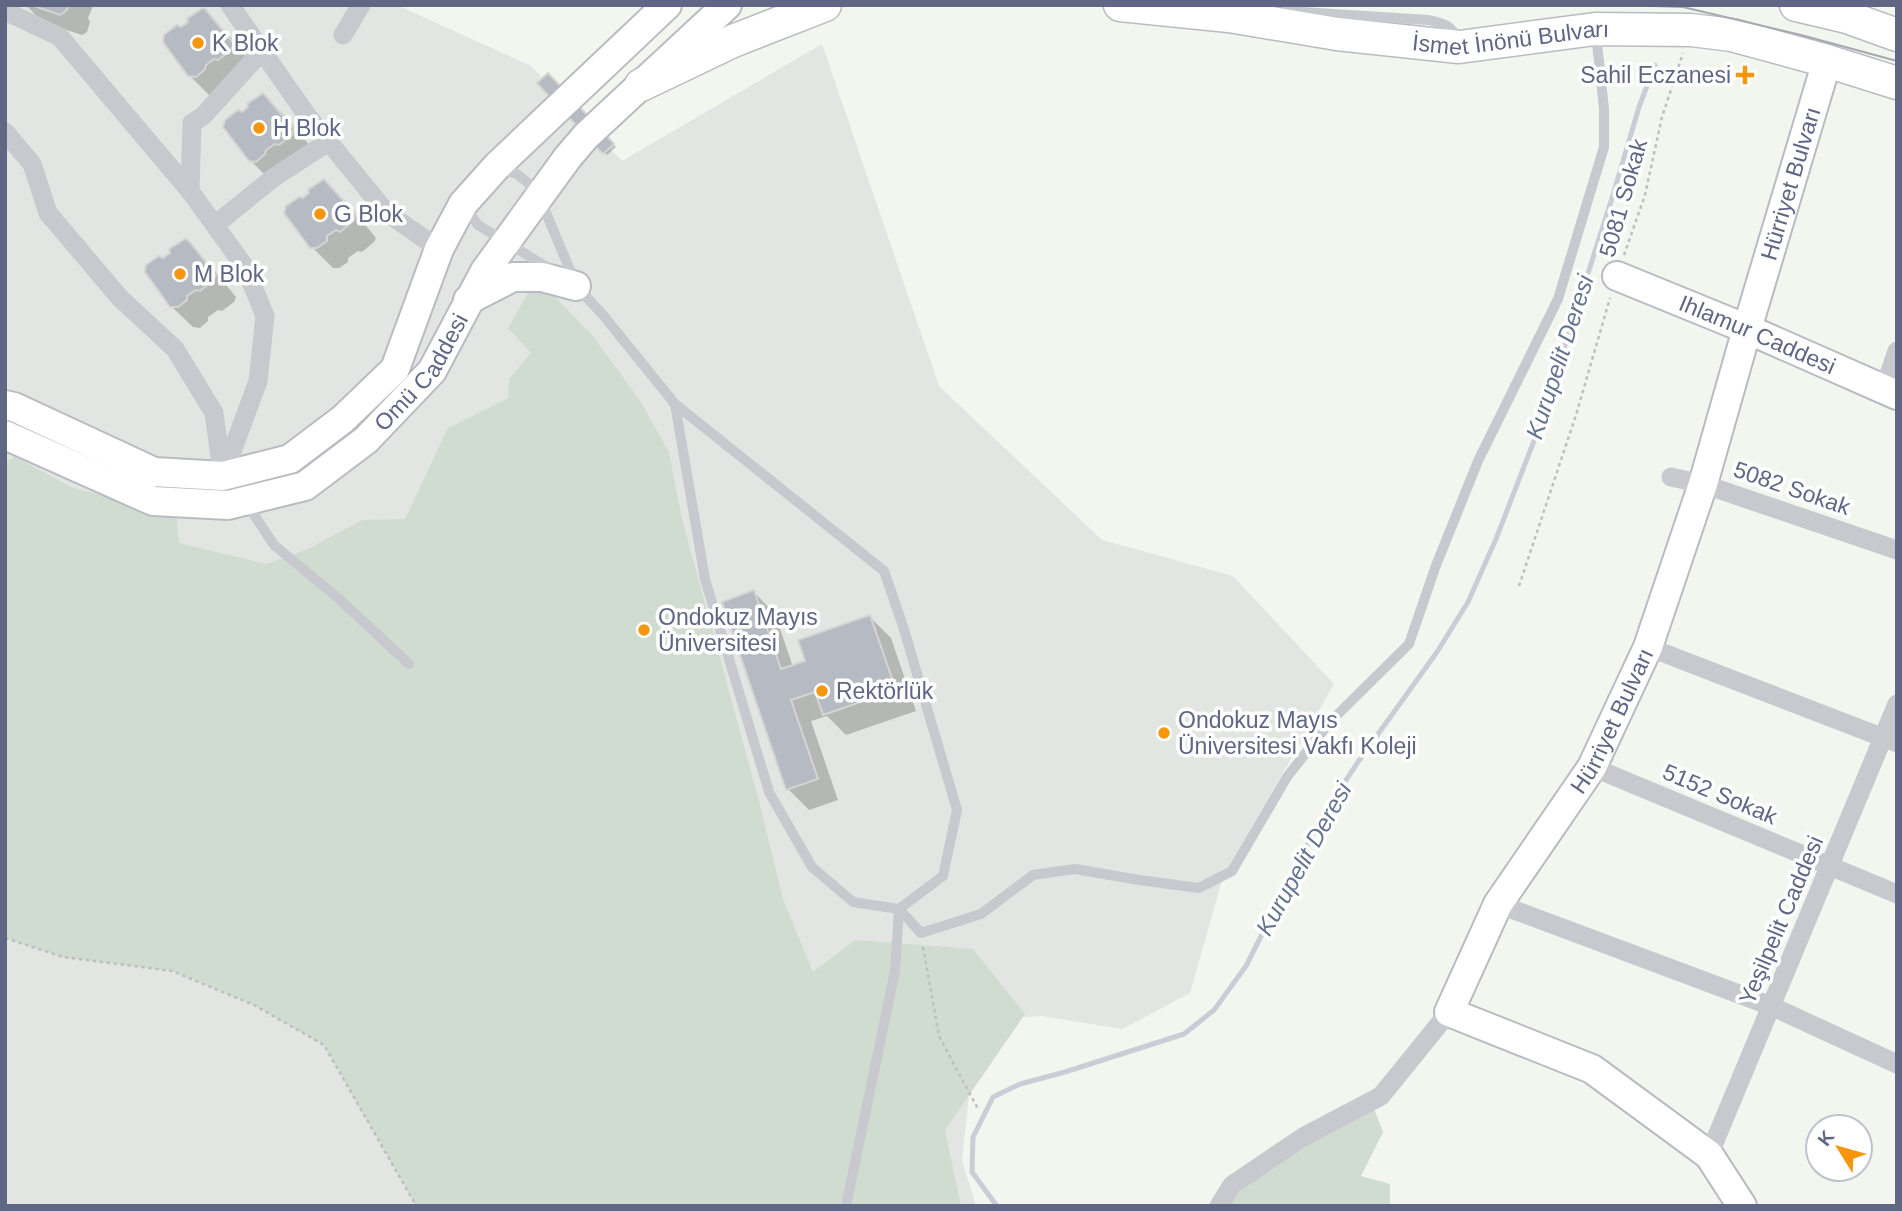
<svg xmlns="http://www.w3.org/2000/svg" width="1902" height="1211" font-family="Arial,sans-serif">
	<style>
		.built { fill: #e3e5e3 }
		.green { fill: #d1dcd1 }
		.shadow { fill: #0003 }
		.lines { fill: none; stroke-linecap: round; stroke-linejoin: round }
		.stream { stroke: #c9ced6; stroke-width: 5 }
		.building { fill: #b6bac2; stroke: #d4d5d3; stroke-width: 2 }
		.secondary-casing { stroke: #babbc2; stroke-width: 32 }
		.primary-casing { stroke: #babbc1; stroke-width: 35 }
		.path { stroke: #bebfc2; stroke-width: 2.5; stroke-dasharray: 3.5 3.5; stroke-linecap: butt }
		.lane { stroke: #c8c9ce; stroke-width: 10 }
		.street { stroke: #c8c9ce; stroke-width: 19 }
		.secondary { stroke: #fff; stroke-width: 28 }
		.primary { stroke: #fff; stroke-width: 32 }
		.tram { stroke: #a7a9b2; stroke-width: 2 }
		.poi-dot { fill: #f6950e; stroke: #fff; stroke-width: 2.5 }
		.labels { text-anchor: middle; stroke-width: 7; stroke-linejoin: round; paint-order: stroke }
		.street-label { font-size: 23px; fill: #606784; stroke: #fff }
		.poi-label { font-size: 23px; fill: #606784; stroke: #fff; text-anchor: start }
		.water-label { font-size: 24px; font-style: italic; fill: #657590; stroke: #fff }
	</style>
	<rect width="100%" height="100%" fill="#f3f5ef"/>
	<!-- built -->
	<polygon class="built" points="5,5 397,5 531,66 622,161 822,44 939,386 1102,540 1233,576 1334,684 1223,877 1190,993 1122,1029 1042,1016 977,1019 962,1160 976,1206 5,1206"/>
	<!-- green -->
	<g class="green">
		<polygon points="531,288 554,296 592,335 639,399 669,452 682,519 759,801 783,899 813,972 855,940 973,949 1025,1014 945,1130 961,1206 415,1206 414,1202 324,1045 254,1005 172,971 63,957 5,938 5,462 15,457 73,488 176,513 179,543 266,564 308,549 362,520 405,519 448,428 508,398 509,379 531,353 508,328"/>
		<polygon points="1371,1101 1383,1132 1361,1176 1390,1184 1390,1206 1219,1206 1232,1185"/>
	</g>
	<!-- shadow -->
	<g class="shadow">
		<polygon points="26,5 97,5 93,6 88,18 90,22 87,32 82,35 42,22"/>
		<polygon points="205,11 227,33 254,67 211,97 189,75 182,29"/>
		<polygon points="548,76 616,147 607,155 540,83"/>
		<polygon points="265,96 287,118 315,152 272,182 250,160 242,114"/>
		<polygon points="326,182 349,205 376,238 374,242 362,252 358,251 348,258 348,262 339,268 333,268 311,246 303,200"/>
		<polygon points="187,242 209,264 236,297 234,302 222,311 218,310 208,317 208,321 200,328 193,327 171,306 163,260"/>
		<polygon points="754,592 775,614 793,667 807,662 870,617 891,638 916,711 846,735 827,716 811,721 838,800 809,810 788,789"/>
	</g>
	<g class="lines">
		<!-- stream -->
		<polyline class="stream" points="997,1206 972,1172 973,1137 993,1097 1020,1084 1065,1072 1184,1034 1214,1010 1246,966 1320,820 1358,762 1437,652 1468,602 1496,539 1537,433 1613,195 1639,107 1655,65"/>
	</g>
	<!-- building -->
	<g class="building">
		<polygon points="31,5 68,5 67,10 60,15"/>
		<polygon points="203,8 206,10 234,44 231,50 218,60 214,59 206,65 205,69 196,77 188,76 163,42 164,35 177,25 181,27 188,22 187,19"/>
		<polygon points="548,73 614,144 603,154 537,83"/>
		<polygon points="263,93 294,129 292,135 279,145 275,144 266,150 265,154 256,162 249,161 223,127 225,120 238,110 242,112 248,107 247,104"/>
		<polygon points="324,179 356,215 353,221 340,232 336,230 327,236 327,241 317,248 310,248 284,213 286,206 299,197 303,198 309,193 308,190"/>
		<polygon points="185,239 188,240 216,275 213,280 200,291 196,290 187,296 187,300 178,307 170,307 145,272 146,265 159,256 163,258 170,253 169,249"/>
		<polygon points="754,590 781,669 805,661 798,640 870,615 896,690 823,715 815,692 791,700 818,779 786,790 722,602"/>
	</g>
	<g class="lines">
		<!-- secondary casing -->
		<g class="secondary-casing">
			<g id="secondary">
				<path id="s1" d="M1617,276L1747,329L1897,395"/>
				<polyline points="468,300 513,277 542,277 576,286"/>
				<polyline points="5,405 14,407 154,472 223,476 290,459 343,419 395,369 439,249 463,204 497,166 667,5"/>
				<path id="s2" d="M5,435L153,501L228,505L305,486L366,440L432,371L485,271L568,157L586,136L727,5"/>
				<path id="s3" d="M1742,1206L1709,1155L1592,1069L1449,1012L1498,904L1592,767L1648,647L1703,484L1747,329L1827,61"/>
			</g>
		</g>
		<!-- primary casing -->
		<g class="primary-casing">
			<g id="primary">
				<path id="s4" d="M1120,5L1229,16L1337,34L1459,47L1595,29L1691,30L1732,35L1827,61L1897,83"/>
				<polyline points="1796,5 1847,17 1897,35"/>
				<polyline points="641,85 733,41 825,5"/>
			</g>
		</g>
		<!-- path -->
		<g class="path">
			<polyline points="1624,255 1645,195 1662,117 1683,53"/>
			<polyline points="1519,586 1576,415 1610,298"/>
			<polyline points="5,938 63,957 172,971 254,1005 324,1045 414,1202 415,1206"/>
			<polyline points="923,947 939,1036 978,1109"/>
		</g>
		<!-- lane -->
		<g class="lane">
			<path d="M1286,11L1428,20C1442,23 1453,25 1457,40"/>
			<polyline points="500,168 517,174 528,183 539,196 575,282"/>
			<polyline points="465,206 478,225 550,269"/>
			<polyline points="577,287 603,315 675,404 884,571 903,626 957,810 943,876 899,909 853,902 812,867 769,792 705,579 675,404"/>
			<polyline points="247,504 274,545 338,598 409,664"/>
			<polyline points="846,1206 895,971 899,909 921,933 981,914 1033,875 1075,869 1139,880 1199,888 1232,871 1287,777 1330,722 1409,644 1435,568 1478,461 1558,299 1604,147 1604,109 1596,34"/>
		</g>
		<!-- street -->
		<g class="street">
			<polyline points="230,5 306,114 386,212 439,249"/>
			<polyline points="5,11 60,37 190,191 245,267 265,316 258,381 223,476"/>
			<polyline points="343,35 361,5"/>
			<polyline points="5,132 32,164 48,213 120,298 175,349 214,413 222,471"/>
			<polyline points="190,191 192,123 203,116 262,51"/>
			<polyline points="215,225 273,178 328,142"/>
			<polyline points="1884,389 1897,351"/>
			<polyline points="1671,477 1703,484 1897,550"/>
			<polyline points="1648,647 1897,743"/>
			<polyline points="1592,767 1897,894"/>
			<polyline points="1498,904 1771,1006 1897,1064"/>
			<polyline points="1709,1155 1897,704"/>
			<polyline points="1219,1206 1232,1185 1303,1137 1381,1096 1449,1012"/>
		</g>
		<!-- secondary -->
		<use href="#secondary" class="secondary"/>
		<!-- primary -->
		<use href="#primary" class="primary"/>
		<!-- tram -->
		<polyline class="tram" points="1624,5 1683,7 1801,35 1897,61"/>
	</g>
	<!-- markers -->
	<g class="poi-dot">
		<circle cx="198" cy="43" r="7"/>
		<path d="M1741.5 64.5h7v7h7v7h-7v7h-7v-7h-7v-7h7z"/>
		<circle cx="259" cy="128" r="7"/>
		<circle cx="320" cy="214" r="7"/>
		<circle cx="180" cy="274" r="7"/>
		<circle cx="644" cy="630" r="7"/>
		<circle cx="822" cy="691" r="7"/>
		<circle cx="1164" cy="733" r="7"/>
	</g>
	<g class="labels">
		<!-- street labels -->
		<g class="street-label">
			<text dy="8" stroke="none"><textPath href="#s4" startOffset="394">İsmet İnönü Bulvarı</textPath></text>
			<text dy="8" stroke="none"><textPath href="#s3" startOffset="1262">Hürriyet Bulvarı</textPath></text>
			<text transform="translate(1623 198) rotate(-74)" y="8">5081 Sokak</text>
			<text dy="8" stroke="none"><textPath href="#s1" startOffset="152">Ihlamur Caddesi</textPath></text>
			<text dy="8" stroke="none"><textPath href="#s2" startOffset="481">Omü Caddesi</textPath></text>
			<text transform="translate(1792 488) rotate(19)" y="8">5082 Sokak</text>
			<text dy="8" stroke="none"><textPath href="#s3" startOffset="695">Hürriyet Bulvarı</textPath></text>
			<text transform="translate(1720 794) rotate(23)" y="8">5152 Sokak</text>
			<text transform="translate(1781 920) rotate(-67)" y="8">Yeşilpelit Caddesi</text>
		</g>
		<!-- poi labels -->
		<g class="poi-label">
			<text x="212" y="51">K Blok</text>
			<text x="1731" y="83" text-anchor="end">Sahil Eczanesi</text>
			<text x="273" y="136">H Blok</text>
			<text x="334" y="222">G Blok</text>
			<text x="194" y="282">M Blok</text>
			<text x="658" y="625">Ondokuz Mayıs<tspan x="658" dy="26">Üniversitesi</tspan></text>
			<text x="836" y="699">Rektörlük</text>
			<text x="1178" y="728">Ondokuz Mayıs<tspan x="1178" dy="26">Üniversitesi Vakfı Koleji</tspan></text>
		</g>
		<!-- water labels -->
		<g class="water-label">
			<text transform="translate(1560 357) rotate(-72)" y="8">Kurupelit Deresi</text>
			<text transform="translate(1304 859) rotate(-61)" y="8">Kurupelit Deresi</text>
		</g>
	</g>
	<!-- border -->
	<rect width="1902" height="1211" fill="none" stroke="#606784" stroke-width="14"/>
	<!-- north arrow -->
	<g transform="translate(1839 1148) rotate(307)"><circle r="33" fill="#ffffff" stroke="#bfc2ce" stroke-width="2"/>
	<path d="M0-5L12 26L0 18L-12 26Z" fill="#f6950e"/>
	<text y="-10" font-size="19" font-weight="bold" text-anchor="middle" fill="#606784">K</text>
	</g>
</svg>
